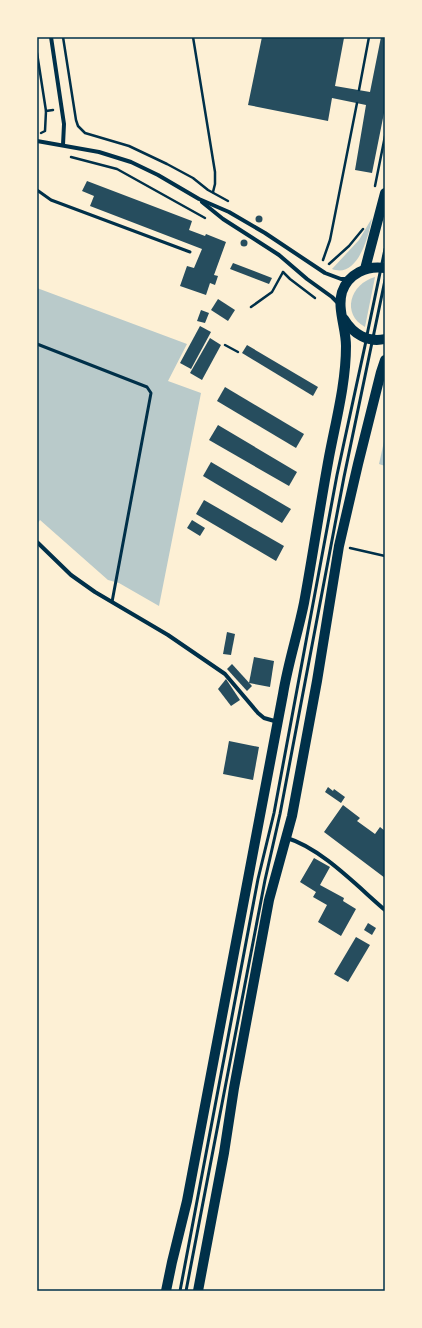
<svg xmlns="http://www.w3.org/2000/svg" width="422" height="1328" font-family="'Asap Condensed',sans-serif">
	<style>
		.green { fill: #b9caca }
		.building { fill: #264d5e }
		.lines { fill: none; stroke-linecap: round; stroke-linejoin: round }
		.path { stroke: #003049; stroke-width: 2.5 }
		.service { stroke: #003049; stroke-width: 3 }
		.minor { stroke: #003049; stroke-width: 4 }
		.primary { stroke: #003049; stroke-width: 10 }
		.neatline { fill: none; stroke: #003049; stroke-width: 1.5 }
	</style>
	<rect width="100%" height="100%" fill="#fdf0d5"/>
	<!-- green -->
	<g class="green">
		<path d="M372,218C369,235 358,279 332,269L359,240Z"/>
		<path d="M375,277L365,327C341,314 350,284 375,277Z"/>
		<polygon points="37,288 187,344 168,381 201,393 159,606 119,583 108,580 40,520 37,524"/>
		<polygon points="385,437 385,466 379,464"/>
	</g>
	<!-- building -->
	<g class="building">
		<polygon points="262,37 344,38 335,86 370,92 381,37 385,37 385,108 372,173 355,170 366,105 332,98 328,121 248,105"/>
		<polygon points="87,181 192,221 189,230 205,236 206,234 226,242 214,275 218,276 215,285 210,283 206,295 180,286 187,266 194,268 202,249 90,206 94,196 82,191"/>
		<circle cx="259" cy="219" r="3.5"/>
		<circle cx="244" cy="243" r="3.5"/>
		<polygon points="233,263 272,278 269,284 230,269"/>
		<polygon points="218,299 235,310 228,321 211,310"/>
		<polygon points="201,310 209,313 205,323 197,321"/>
		<polygon points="200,326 211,332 191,369 180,363"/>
		<polygon points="210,338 221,345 202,380 190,373"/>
		<polygon points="247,345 318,387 313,396 242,353"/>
		<polygon points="225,387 304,434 296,448 217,401"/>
		<polygon points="218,425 297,472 289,486 209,440"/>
		<polygon points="211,462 291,509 282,523 203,476"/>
		<polygon points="204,500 284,546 276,561 196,514"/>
		<polygon points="192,520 205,528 200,536 187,528"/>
		<polygon points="227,632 235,634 231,655 223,654"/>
		<polygon points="254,657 274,661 270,687 249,683"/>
		<polygon points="232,664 252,686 247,691 227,669"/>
		<polygon points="226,679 240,700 231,706 218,689"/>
		<polygon points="229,741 259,747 253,780 223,774"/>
		<polygon points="328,787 333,791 334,789 345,797 341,803 325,792"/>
		<polygon points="343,805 360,818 357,821 375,834 380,827 385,831 385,878 324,832"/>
		<polygon points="314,858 330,867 320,885 344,898 343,901 356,909 341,936 318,922 327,905 313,897 316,892 300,882"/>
		<polygon points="368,923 376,928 372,935 364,930"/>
		<polygon points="356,937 370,945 348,982 334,974"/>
	</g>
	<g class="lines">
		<!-- path -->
		<g class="path">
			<polyline points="63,37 76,120 78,126 85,133 129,146 167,164 193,178 208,190 228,201"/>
			<polyline points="193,37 215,172 215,184 213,192"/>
			<polyline points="37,53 46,111"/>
			<polyline points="359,90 369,37"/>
			<polyline points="41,133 45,131 46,111 53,110"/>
			<polyline points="71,157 117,169 205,218"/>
			<polyline points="375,186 385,136"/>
			<polyline points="323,260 330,240 357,103"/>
			<polyline points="329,264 349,246 363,229"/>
			<polyline points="283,272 290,279 315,298"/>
			<polyline points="251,307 272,292 283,272"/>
			<polyline points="225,345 238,352"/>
			<polyline points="350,548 385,556"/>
		</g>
		<!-- service -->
		<g class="service">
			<polyline points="37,190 51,200 190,252"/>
			<polyline points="367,335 385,249"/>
			<polyline points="37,344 147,387 151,393 112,602"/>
			<polyline points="180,1291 258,879 274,813 337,475 366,341"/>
			<polyline points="186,1291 265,880 280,814 344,477 385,280"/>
		</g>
		<!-- minor -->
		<g class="minor">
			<polyline points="51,37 64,124 63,145"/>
			<polyline points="37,141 99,152 131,162 158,175 199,199 229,212 265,233 325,273 341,279 349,279"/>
			<polyline points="202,202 223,219 279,255 307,279 332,297 339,304"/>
			<polyline points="37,542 71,575 95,592 168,635 225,674 258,713 264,718 278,722"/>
			<path d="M287,838C321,848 358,887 385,910"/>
		</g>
		<!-- primary -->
		<g class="primary">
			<polyline points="365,269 385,193"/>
			<path d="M344,319C353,334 368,343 385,339"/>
			<path d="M166,1291L172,1262L187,1201C219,1032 251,863 283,694C288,663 298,633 304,603C313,554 320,506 329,457C336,420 346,383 346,346C346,328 337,309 342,292C348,274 367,265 385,268"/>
			<polyline points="198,1291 224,1153 234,1088 269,900 292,816 317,681 339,546 358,464 381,372 385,360"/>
		</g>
	</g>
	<!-- border -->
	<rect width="422" height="1328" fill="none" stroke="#fdf0d5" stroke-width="76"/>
	<rect x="38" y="38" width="346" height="1252" class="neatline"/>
</svg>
